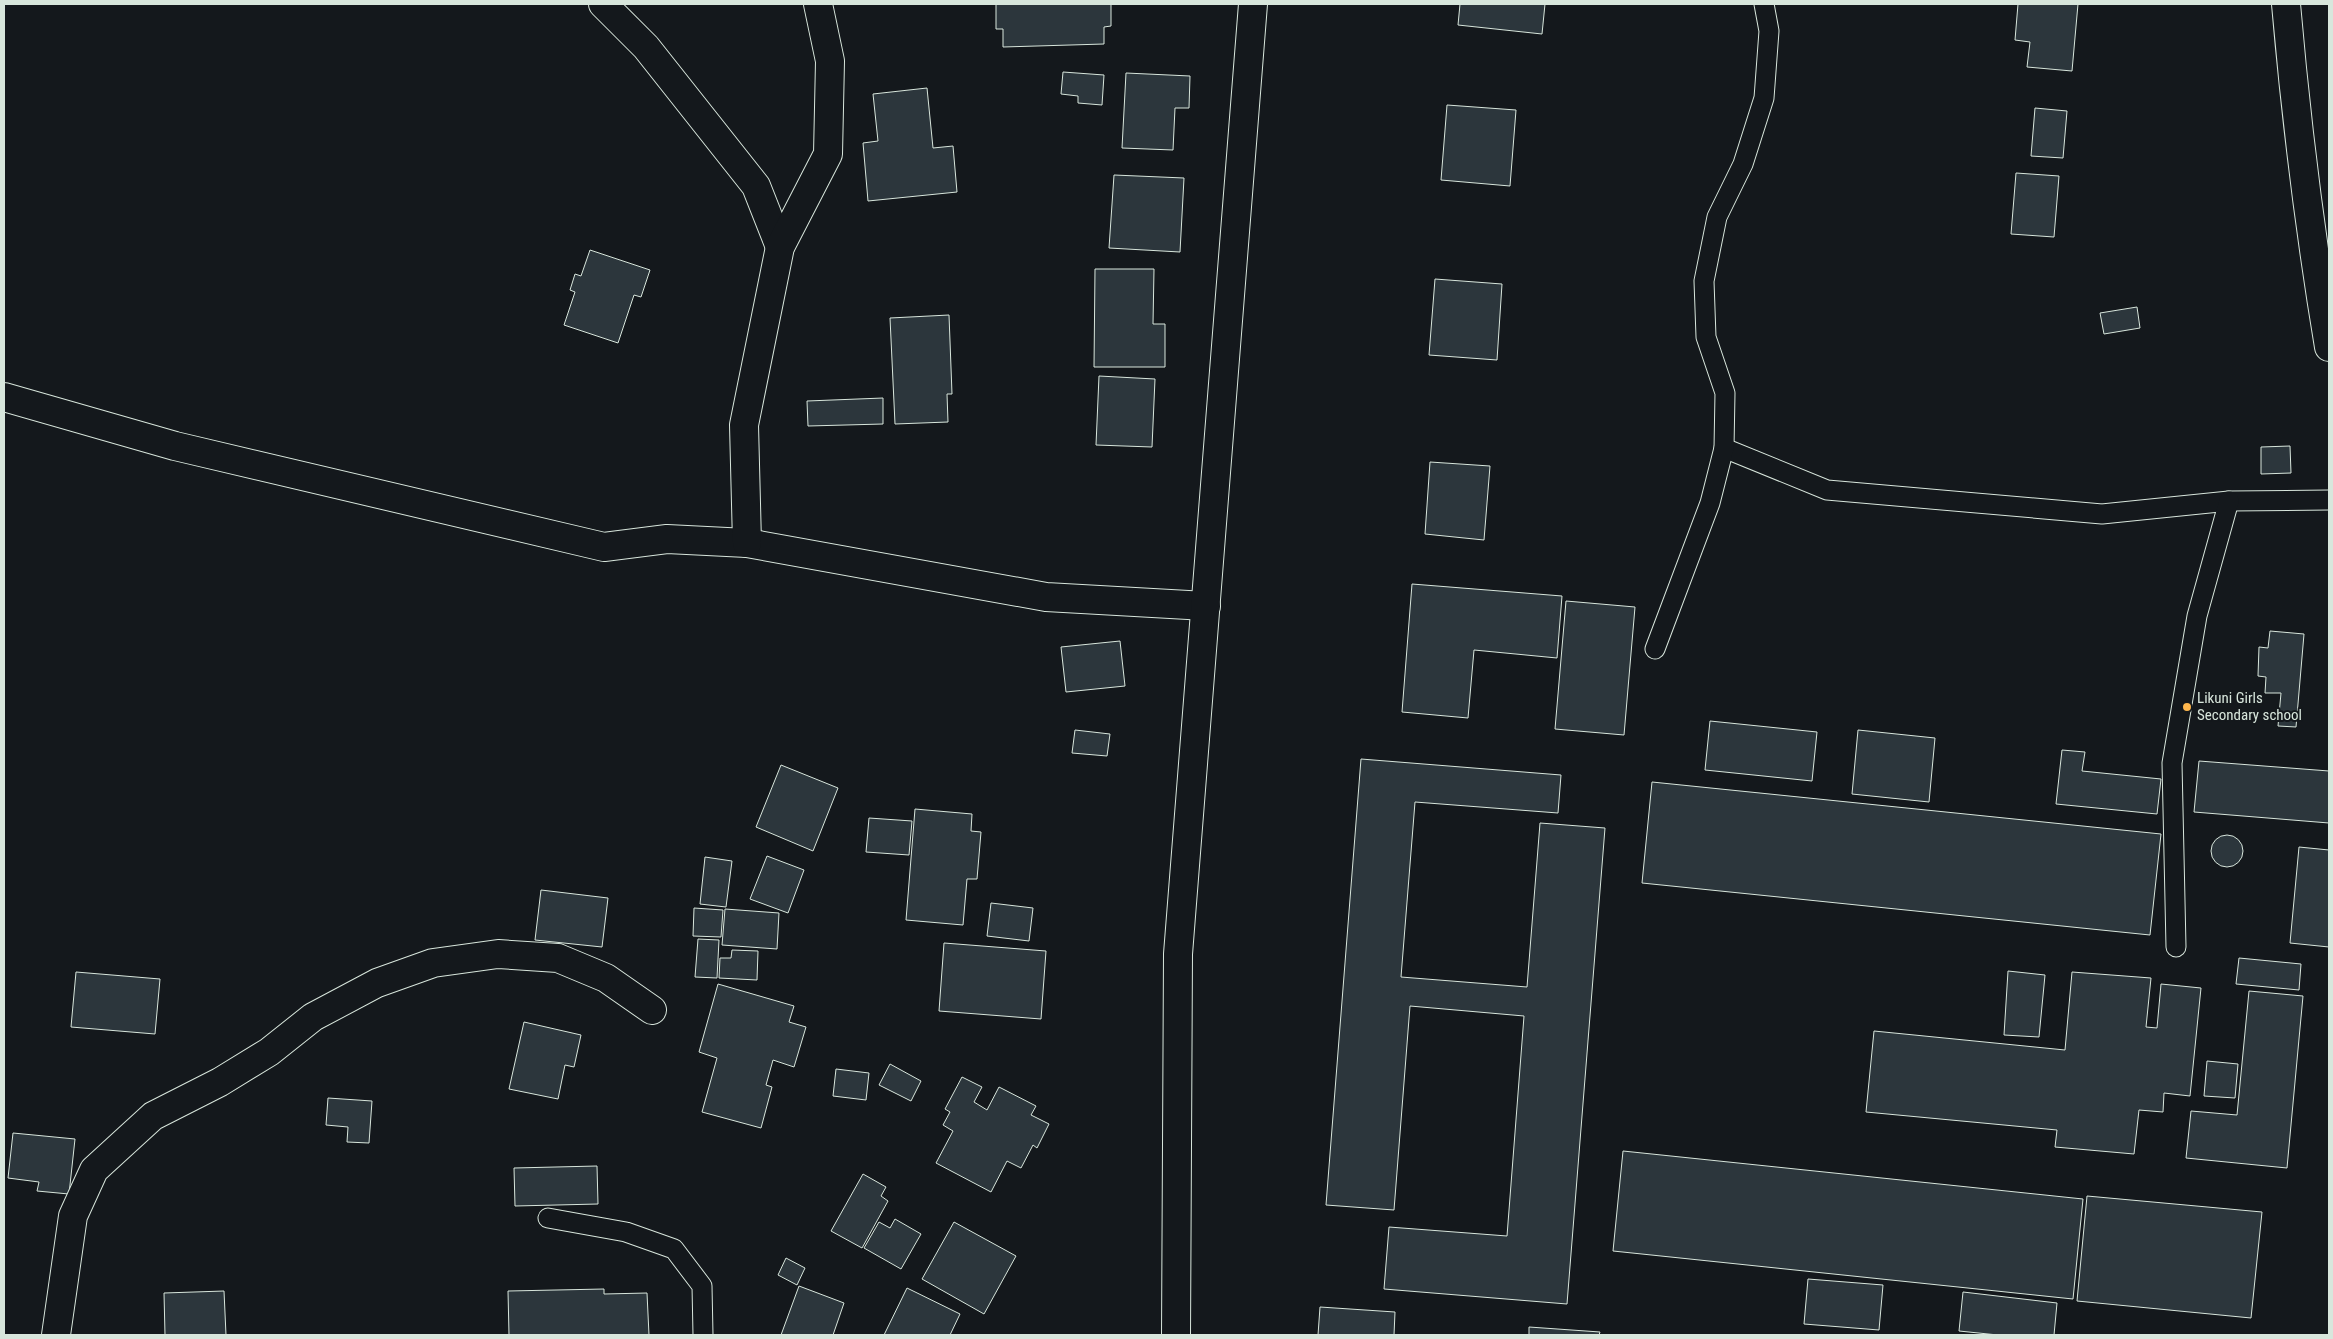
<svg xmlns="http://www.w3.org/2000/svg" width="2333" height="1339" font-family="'Roboto Condensed',sans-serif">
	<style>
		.building { fill: #2c363c; stroke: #d8e6dc }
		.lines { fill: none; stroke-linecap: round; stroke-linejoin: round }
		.lane-casing { stroke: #d8e6dc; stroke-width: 21 }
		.street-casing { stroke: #d8e6dc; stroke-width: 30 }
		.secondary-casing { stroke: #d8e6dc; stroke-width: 30 }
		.lane { stroke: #14181c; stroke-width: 19 }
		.street { stroke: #14181c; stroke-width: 28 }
		.secondary { stroke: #14181c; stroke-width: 28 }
		.poi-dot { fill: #ffb74d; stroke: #14181c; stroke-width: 2 }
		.labels { text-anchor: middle; stroke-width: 4; stroke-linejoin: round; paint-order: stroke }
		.poi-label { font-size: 15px; fill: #d8e6dc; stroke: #14181c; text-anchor: start }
	</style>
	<rect width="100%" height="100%" fill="#14181c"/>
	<!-- building -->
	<g class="building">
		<polygon points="996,4 1111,4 1111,26 1104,27 1104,44 1003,47 1003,29 996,29"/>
		<polygon points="1460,4 1545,4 1542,34 1458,25"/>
		<polygon points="2018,4 2078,4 2072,71 2027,67 2030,42 2015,40"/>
		<polygon points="1063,72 1104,75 1102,105 1078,103 1078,96 1061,94"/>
		<polygon points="1126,73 1190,76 1189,108 1175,108 1173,150 1122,148"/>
		<polygon points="927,88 933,148 953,146 957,192 868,201 863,143 878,141 873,94"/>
		<polygon points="1447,105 1516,110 1510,186 1441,180"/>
		<polygon points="2035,108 2067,111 2063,158 2031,156"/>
		<polygon points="2016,173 2059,176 2054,237 2011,234"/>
		<polygon points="1114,175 1184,178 1180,252 1109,248"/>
		<polygon points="590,250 650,270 641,297 634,295 618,343 564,325 575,292 570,290 575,274 581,276"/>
		<polygon points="1095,269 1154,269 1153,324 1165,324 1165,367 1094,367"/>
		<polygon points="1435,279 1502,284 1497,360 1429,355"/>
		<polygon points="2137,307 2140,328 2104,334 2100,313"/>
		<polygon points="949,315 952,394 947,394 948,422 895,424 890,318"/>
		<polygon points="1099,376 1155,379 1152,447 1096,445"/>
		<polygon points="883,398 883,424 808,426 807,401"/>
		<polygon points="2290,446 2291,473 2261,474 2261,447"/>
		<polygon points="1430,462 1490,466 1484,540 1425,534"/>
		<polygon points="1412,584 1562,596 1557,658 1474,650 1468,718 1402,712"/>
		<polygon points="1566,601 1635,607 1624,735 1555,729"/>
		<polygon points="2270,631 2304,634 2296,727 2278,726 2281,693 2265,693 2266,677 2258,676 2259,647 2268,648"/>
		<polygon points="1120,641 1125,686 1066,692 1061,647"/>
		<polygon points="1710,721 1817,732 1812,781 1705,770"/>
		<polygon points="1075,730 1110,734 1107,756 1072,753"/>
		<polygon points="1858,730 1935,738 1929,802 1852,794"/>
		<polygon points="2062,750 2085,752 2082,771 2161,779 2157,814 2056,804"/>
		<polygon points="1361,759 1561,775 1558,813 1415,802 1401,977 1527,987 1540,823 1605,828 1567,1304 1384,1289 1389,1227 1507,1236 1524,1016 1410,1006 1394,1210 1326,1205"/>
		<polygon points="2199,761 2329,771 2329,823 2194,812"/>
		<polygon points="781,765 838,788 813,851 756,827"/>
		<polygon points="1652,782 2161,834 2150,935 1642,883"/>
		<polygon points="915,809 972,814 971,831 981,832 977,879 967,879 963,925 906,920"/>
		<polygon points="869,818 912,821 909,855 866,852"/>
		<circle cx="2227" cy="851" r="16"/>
		<polygon points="2299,847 2329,850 2329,947 2290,943"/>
		<polygon points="767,856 804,870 788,913 750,899"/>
		<polygon points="705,857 732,861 726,907 700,904"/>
		<polygon points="541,890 608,898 602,947 535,940"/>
		<polygon points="991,903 1033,908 1029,941 987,936"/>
		<polygon points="694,908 723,910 721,937 693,936"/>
		<polygon points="725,909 779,913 777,949 722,945"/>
		<polygon points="698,939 719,940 717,978 695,977"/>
		<polygon points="944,943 1046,951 1041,1019 939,1011"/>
		<polygon points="732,950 758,951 757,980 719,978 720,958 731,958"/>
		<polygon points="2239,958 2301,964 2299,990 2236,984"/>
		<polygon points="2008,971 2045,975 2039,1037 2004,1035"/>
		<polygon points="76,972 160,979 155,1034 71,1027"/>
		<polygon points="2072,972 2151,978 2146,1027 2157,1028 2161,984 2201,988 2190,1096 2164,1093 2163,1112 2139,1110 2134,1154 2055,1147 2057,1130 1866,1112 1874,1031 2065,1050"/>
		<polygon points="718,984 794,1006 789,1022 806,1027 794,1067 773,1060 766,1085 772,1087 761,1128 702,1112 717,1058 699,1052"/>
		<polygon points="2249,991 2303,996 2287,1168 2186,1158 2191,1111 2237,1115"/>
		<polygon points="524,1022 581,1035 574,1067 565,1065 558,1099 509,1089"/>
		<polygon points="2207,1061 2238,1064 2235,1098 2204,1096"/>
		<polygon points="890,1064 921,1081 911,1101 879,1085"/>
		<polygon points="836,1069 869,1073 866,1100 833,1096"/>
		<polygon points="962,1077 982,1087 974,1102 987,1110 999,1087 1036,1106 1031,1115 1049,1124 1037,1148 1033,1145 1021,1168 1007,1161 991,1192 936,1163 953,1131 943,1125 950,1112 945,1109"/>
		<polygon points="328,1098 372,1101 369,1143 347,1142 348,1127 326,1125"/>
		<polygon points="13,1133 75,1139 69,1194 37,1191 39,1182 8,1178"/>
		<polygon points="1623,1151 2083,1199 2073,1299 1613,1251"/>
		<polygon points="597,1166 598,1204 515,1206 514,1168"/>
		<polygon points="863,1174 886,1187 881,1196 888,1201 862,1248 831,1231"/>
		<polygon points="2087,1196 2262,1212 2251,1318 2077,1301"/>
		<polygon points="895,1219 921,1234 901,1269 864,1248 879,1222 890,1228"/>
		<polygon points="954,1222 1016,1256 984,1314 922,1279"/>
		<polygon points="786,1258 805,1268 797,1285 778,1275"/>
		<polygon points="1808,1279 1883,1285 1879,1330 1804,1324"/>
		<polygon points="799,1286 844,1303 833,1335 781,1335"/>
		<polygon points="907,1288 960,1314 950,1335 884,1335"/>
		<polygon points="604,1289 604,1294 647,1293 649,1335 509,1335 508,1291"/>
		<polygon points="224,1291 226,1335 165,1335 164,1293"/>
		<polygon points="1963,1292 2057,1303 2054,1335 1998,1335 1959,1331"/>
		<polygon points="1320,1307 1395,1312 1394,1335 1318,1335"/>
		<polygon points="1529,1327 1600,1332 1599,1335 1529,1335"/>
	</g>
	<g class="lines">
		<!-- lane casing -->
		<g class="lane-casing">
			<g id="lane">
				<polyline points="1724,448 1827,490 2102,514 2229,501 2329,500"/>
				<polyline points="1655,649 1710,503 1724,448 1725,393 1706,337 1704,281 1717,217 1743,164 1764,98 1769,31 1764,4"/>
				<polyline points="2176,947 2172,763 2197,616 2229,501"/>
				<polyline points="548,1218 626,1232 674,1249 702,1286 703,1335"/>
			</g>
		</g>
		<!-- street casing -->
		<g class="street-casing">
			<g id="street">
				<polyline points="603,4 646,47 756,186 780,247"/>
				<path d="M2286,4C2296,119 2310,233 2329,347"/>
				<polyline points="4,397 175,446 604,547 667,539 747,543 1046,597 1206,606"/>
				<polyline points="747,543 744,425 780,247 828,154 830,61 818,4"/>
				<polyline points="56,1335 73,1216 94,1170 153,1116 220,1082 269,1052 313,1017 377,983 433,963 498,954 558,958 606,978 652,1010"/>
			</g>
		</g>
		<!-- secondary casing -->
		<g class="secondary-casing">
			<polyline id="secondary" points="1176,1335 1178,954 1253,4"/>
		</g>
		<!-- lane -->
		<use href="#lane" class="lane"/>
		<!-- street -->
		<use href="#street" class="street"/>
		<!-- secondary -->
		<use href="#secondary" class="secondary"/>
	</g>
	<!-- markers -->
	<circle class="poi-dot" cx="2187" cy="707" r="5"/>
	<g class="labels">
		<!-- poi labels -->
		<g class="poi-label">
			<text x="2197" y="703">Likuni Girls<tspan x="2197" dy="17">Secondary school</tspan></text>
		</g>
	</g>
	<!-- border -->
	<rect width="2333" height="1339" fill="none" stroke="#d8e6dc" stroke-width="10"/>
</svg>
